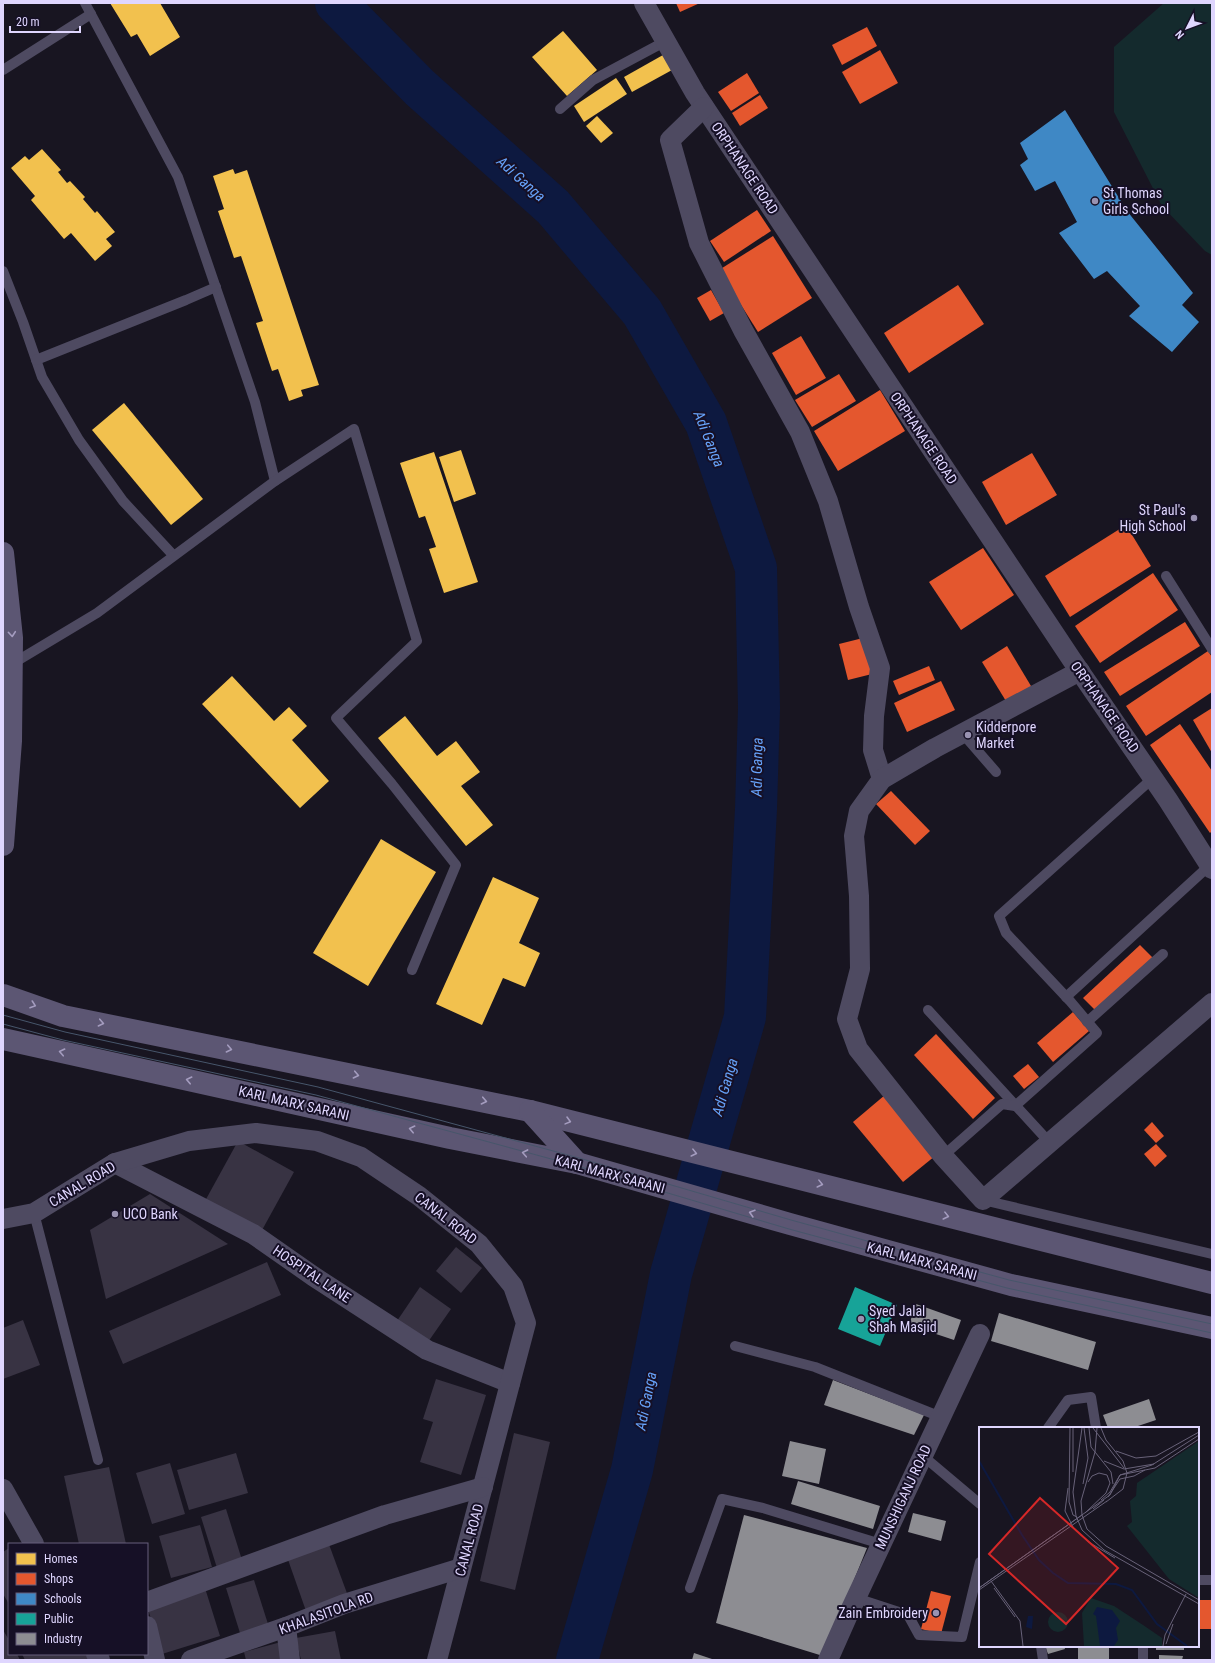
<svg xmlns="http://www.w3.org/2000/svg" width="1215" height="1663" font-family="'Roboto Condensed',sans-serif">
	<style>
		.green { fill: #142a2d }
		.homes { fill: #f2c14e }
		.shops { fill: #e4572e }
		.schools { fill: #3f88c5 }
		.public { fill: #17a398 }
		.industry { fill: #8d8d92 }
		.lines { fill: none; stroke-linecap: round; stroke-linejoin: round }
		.river { stroke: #0d1940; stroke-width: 42 }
		.building { fill: #383343 }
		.lane { stroke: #4e4a61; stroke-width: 10 }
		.street { stroke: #4e4a61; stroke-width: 20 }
		.secondary { stroke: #5c5673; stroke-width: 22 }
		.tram { stroke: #47566b; stroke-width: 1 }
		.oneway { stroke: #a49cbf }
		.poi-dot { fill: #9992b1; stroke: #161026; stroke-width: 1.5 }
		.labels { text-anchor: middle; stroke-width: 4; stroke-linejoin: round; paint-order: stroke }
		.street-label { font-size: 14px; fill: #dfd6fe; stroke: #161026 }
		.poi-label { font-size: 14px; fill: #dfd6fe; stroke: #161026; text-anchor: start }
		.water-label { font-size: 15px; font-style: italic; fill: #67a3fb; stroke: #161026 }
		.inset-river { fill: none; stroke: #0d1940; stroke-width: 2 }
		.inset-road { fill: none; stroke: #686279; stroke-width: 1 }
		.view { fill: #d62828; fill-opacity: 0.15; stroke: #d62828; stroke-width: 2 }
		.inset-edge { fill: none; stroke: #dfd6fe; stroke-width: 2 }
	</style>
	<rect width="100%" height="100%" fill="#181521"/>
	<!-- green -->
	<polygon class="green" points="1164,3 1212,3 1212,255 1205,251 1162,206 1114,112 1114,47"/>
	<!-- homes -->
	<g class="homes">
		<polygon points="110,3 160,3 180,37 150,56 137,34 131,37"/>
		<polygon points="563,31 597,70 567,96 532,57"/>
		<polygon points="663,55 672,70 632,92 624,77"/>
		<polygon points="616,78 627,94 584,122 574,106"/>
		<polygon points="597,116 613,133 601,143 586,126"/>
		<polygon points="42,149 61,170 58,172 67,183 70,181 85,197 83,199 95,213 97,211 115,232 106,239 112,246 95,261 71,233 64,239 31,200 35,196 11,168 25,156 29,160"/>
		<polygon points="233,169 235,174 247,170 319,385 301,390 303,396 289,401 278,369 272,371 256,323 263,321 241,256 234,258 218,211 224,209 213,176"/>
		<polygon points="124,403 203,499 171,525 92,430"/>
		<polygon points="461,450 476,494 454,502 439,457"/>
		<polygon points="434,452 478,582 444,593 429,549 436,547 425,516 419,518 400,463"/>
		<polygon points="232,676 274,721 289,707 307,726 292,740 329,781 300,808 202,704"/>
		<polygon points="405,716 437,756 456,741 480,772 461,786 493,825 466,846 378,738"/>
		<polygon points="381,839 436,872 368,986 313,953"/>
		<polygon points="493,877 539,898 519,943 540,953 525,987 503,978 482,1025 436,1004"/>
	</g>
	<!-- shops -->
	<g class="shops">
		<polygon points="676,3 700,3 680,12"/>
		<polygon points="867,27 877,46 842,65 832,45"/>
		<polygon points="880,50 898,83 860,104 842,72"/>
		<polygon points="747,73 759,93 731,111 718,92"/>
		<polygon points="760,95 768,108 740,126 732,113"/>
		<polygon points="757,210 771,231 724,262 710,241"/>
		<polygon points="773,236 812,298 758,332 719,270"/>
		<polygon points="958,285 984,324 909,373 884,333"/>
		<polygon points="711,290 724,313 710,321 697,298"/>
		<polygon points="801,336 826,378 796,395 772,353"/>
		<polygon points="839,374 856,401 812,427 795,400"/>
		<polygon points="880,390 905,431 838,471 814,431"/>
		<polygon points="1032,453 1057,495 1006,525 982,482"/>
		<polygon points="1126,525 1151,566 1070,617 1045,576"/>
		<polygon points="983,548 1014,595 961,630 929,582"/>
		<polygon points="1153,573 1178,610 1100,663 1075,626"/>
		<polygon points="1185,622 1200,646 1120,696 1104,672"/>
		<polygon points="863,638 872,674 848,680 839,644"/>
		<polygon points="1007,646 1034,691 1009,706 982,662"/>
		<polygon points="1208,651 1212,657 1212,692 1146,736 1126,706"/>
		<polygon points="929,666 935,680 899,695 893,681"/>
		<polygon points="941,681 955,710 907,732 894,703"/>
		<polygon points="1212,708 1212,753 1193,720"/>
		<polygon points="1180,724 1212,771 1212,831 1210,833 1150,745"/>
		<polygon points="891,791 930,831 915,845 876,804"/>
		<polygon points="1140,945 1153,958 1096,1011 1083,998"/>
		<polygon points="1073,1012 1089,1031 1053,1062 1037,1043"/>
		<polygon points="936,1034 995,1098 973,1119 914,1055"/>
		<polygon points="1028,1064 1039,1077 1024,1089 1013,1076"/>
		<polygon points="885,1095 935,1156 903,1182 853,1122"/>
		<polygon points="1152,1122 1164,1136 1156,1143 1144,1130"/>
		<polygon points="1156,1144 1167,1156 1155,1167 1144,1154"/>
		<polygon points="931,1591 951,1596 941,1634 921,1629"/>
		<rect x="1198" y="1600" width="14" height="29"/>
	</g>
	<!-- schools -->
	<polygon class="schools" points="1065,110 1127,211 1193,293 1182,305 1199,322 1172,352 1129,316 1140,306 1107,271 1094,279 1059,233 1077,222 1055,181 1035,191 1020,165 1028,159 1020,143"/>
	<!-- public -->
	<polygon class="public" points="855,1287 897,1305 880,1346 838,1329"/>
	<!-- industry -->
	<g class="industry">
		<polygon points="916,1304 961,1320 954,1340 909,1325"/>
		<polygon points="999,1313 1096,1342 1088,1370 991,1341"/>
		<polygon points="833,1380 924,1415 914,1435 824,1405"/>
		<polygon points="1149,1399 1156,1420 1132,1428 1108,1428 1103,1415"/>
		<polygon points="790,1441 826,1449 819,1484 782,1476"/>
		<polygon points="798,1481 880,1506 873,1529 791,1504"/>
		<polygon points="913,1513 946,1521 941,1541 908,1532"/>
		<polygon points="744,1515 867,1548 823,1656 716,1623"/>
		<polygon points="1045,1646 1064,1646 1065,1649 1048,1654"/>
		<rect x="1078" y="1646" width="31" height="14"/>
		<rect x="1156" y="1646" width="28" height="4"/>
		<polygon points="694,1653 715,1660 692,1660"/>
		<polygon points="1159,1655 1183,1656 1182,1660 1159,1660"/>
	</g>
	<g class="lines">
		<!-- river -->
		<polyline class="river" points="336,3 420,88 553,207 642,312 706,423 756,568 759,708 756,809 745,1017 671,1274 632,1470 577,1660"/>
	</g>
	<!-- building -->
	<g class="building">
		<polygon points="238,1141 294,1172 261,1232 205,1201"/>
		<polygon points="150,1194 228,1244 106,1299 90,1230"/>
		<polygon points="456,1247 482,1268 461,1293 436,1271"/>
		<polygon points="267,1262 281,1295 123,1364 109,1331"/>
		<polygon points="420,1287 451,1309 428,1342 397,1321"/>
		<polygon points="23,1320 40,1365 3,1379 3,1328"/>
		<polygon points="436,1379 486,1395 461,1475 420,1462 433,1422 423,1419"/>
		<polygon points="514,1433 550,1442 515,1590 480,1581"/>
		<polygon points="236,1453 248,1493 189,1510 177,1470"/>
		<polygon points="170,1463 185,1514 152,1524 136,1473"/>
		<polygon points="109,1467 126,1544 79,1544 64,1476"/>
		<polygon points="226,1509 242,1560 217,1568 201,1517"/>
		<polygon points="200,1525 212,1567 171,1578 159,1536"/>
		<polygon points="327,1539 348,1596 306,1611 286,1554"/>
		<polygon points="9,1548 9,1604 3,1594 3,1552"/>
		<polygon points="254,1580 268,1624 240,1633 226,1588"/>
		<polygon points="205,1588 220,1636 162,1654 147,1606"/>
		<polygon points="3,1630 9,1640 9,1654 17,1654 20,1660 3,1660"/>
		<polygon points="335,1631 341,1660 301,1660 296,1638"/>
		<polygon points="281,1642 285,1660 246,1660 244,1652"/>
		<polygon points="22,1654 86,1654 89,1660 25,1660"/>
	</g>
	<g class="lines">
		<!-- lane -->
		<g class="lane">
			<polyline points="85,3 178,177 255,402 275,481"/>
			<polyline points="3,70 91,14"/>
			<polyline points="560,109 593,80 666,41"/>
			<polyline points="3,271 23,322 42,377 79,440 123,501 173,555"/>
			<polyline points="36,360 186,300 216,287"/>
			<polyline points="1166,576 1212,649"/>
			<polyline points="12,664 97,613 275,481 354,429 417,641 336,718 392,784 456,865 412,970"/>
			<polyline points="963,734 996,772"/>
			<polyline points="1066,997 1210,865"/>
			<polyline points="928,1010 1050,1143"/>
			<polyline points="1087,1022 1163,954"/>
			<polyline points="943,1156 1002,1104 1015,1106 1097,1033 1070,1001 1006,933 999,916 1153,778"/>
			<polyline points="983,1200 1212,1254"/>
			<polyline points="34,1213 98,1460"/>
			<polyline points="735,1346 815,1367 941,1417"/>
			<polyline points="1048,1428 1068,1400 1091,1397 1096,1428"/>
			<polyline points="923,1456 980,1504"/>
			<polyline points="1198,1580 1212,1580"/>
			<polyline points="690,1588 722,1499 763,1508 881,1544"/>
			<polyline points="856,1598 908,1615 919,1635 962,1637 980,1562"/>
			<polyline points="1041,1646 1043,1660"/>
			<polyline points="1143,1646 1143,1660"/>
		</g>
		<!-- street -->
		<g class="street">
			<polyline points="644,3 695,93 1072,660 1168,800 1212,869"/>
			<polyline points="704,107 670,140 699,243 743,330 800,432 828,501 859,607 880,668 874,716 873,750 882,779"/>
			<polyline points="1080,671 935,748 882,779 859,811 854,836 859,896 860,969 847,1019 858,1049 943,1156 983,1200 1212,1003"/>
			<polyline points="115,1163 253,1234 313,1276 427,1350 510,1383"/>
			<polyline points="3,1219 34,1213 115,1163 189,1141 256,1133 317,1141 361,1157 419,1196 479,1244 513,1286 526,1323 437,1660"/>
			<polyline points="3,1489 34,1544"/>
			<polyline points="147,1602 385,1515 483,1487"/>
			<polyline points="147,1626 155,1660"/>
			<polyline points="286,1627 290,1660"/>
			<polyline points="96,1654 100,1660"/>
			<polyline points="191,1660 286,1627 344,1604 461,1568"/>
			<polyline points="828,1660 848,1615 980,1334"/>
		</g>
		<!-- secondary -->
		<g class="secondary">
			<polyline points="3,553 12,638 11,741 3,845"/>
			<polyline points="3,995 63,1016 530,1111 1212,1283"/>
			<polyline points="3,1039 450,1138 577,1163 790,1224 1011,1285 1212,1328"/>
			<polyline points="530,1111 577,1163"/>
		</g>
		<!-- tram -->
		<g class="tram">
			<polyline points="3,1015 65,1032 318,1087 579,1158 791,1220 1009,1280 1212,1324"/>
			<polyline points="3,1024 63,1040 316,1095 577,1166 789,1229 1007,1288 1212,1333"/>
		</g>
	</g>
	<!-- one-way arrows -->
	<defs><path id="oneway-chevron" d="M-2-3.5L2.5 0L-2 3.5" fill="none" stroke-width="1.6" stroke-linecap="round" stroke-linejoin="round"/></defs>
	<g class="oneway">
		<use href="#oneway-chevron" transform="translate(12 634) rotate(85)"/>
		<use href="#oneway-chevron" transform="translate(33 1005) rotate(19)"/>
		<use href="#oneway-chevron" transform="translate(101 1023) rotate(12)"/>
		<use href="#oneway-chevron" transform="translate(229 1049) rotate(12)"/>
		<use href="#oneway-chevron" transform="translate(62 1052) rotate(-168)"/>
		<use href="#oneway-chevron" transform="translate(356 1075) rotate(12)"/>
		<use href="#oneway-chevron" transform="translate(189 1080) rotate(-167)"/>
		<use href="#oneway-chevron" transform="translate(484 1101) rotate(12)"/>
		<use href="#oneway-chevron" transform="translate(568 1121) rotate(15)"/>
		<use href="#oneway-chevron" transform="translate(412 1129) rotate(-167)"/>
		<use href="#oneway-chevron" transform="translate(525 1153) rotate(-169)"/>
		<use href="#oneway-chevron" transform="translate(694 1153) rotate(14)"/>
		<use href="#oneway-chevron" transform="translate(820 1184) rotate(14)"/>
		<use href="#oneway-chevron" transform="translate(752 1213) rotate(-164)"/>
		<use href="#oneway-chevron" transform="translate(946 1216) rotate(14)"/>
	</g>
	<!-- markers -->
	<g class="poi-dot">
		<circle cx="1095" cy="201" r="4"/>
		<circle cx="1194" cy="518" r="4"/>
		<circle cx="968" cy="735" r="4"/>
		<circle cx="115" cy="1214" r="4"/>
		<circle cx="861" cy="1319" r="4"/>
		<circle cx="936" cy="1613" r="4"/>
	</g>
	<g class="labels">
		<!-- street labels -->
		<g class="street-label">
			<text transform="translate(745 168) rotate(56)" y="5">ORPHANAGE ROAD</text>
			<text transform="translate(924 438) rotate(56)" y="5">ORPHANAGE ROAD</text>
			<text transform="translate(1105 707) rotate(55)" y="5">ORPHANAGE ROAD</text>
			<text transform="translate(294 1103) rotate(13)" y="5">KARL MARX SARANI</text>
			<text transform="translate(610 1174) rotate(15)" y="5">KARL MARX SARANI</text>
			<text transform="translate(82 1184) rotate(-31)" y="5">CANAL ROAD</text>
			<text transform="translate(446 1218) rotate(38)" y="5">CANAL ROAD</text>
			<text transform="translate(922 1261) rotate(15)" y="5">KARL MARX SARANI</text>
			<text transform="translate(312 1274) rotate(34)" y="5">HOSPITAL LANE</text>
			<text transform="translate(903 1497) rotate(-65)" y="5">MUNSHIGANJ ROAD</text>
			<text transform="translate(469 1540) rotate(-75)" y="5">CANAL ROAD</text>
			<text transform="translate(326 1613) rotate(-20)" y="5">KHALASITOLA RD</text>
		</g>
		<!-- poi labels -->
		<g class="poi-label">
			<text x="1103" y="198">St Thomas<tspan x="1103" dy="16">Girls School</tspan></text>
			<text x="1186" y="515" text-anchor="end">St Paul's<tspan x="1186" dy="16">High School</tspan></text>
			<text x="976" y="732">Kidderpore<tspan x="976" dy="16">Market</tspan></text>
			<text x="123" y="1219">UCO Bank</text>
			<text x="869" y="1316">Syed Jalal<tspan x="869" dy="16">Shah Masjid</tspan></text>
			<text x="928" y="1618" text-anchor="end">Zain Embroidery</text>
		</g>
		<!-- water labels -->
		<g class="water-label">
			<text transform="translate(521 179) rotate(42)" y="5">Adi Ganga</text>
			<text transform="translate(709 439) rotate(68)" y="5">Adi Ganga</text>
			<text transform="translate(757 767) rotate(-89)" y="5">Adi Ganga</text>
			<text transform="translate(725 1087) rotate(-74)" y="5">Adi Ganga</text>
			<text transform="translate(646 1401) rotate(-79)" y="5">Adi Ganga</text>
		</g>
	</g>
	<!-- overview -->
	<g transform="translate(979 1427)">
		<rect width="220" height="220" fill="#181521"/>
		<path d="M220,14V171L190,152L148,99L153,95L151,74L157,69L158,56ZM112,171L135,179L164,198L183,211V219H105L103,186ZM69 195a10 10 0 1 1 20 0a10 10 0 1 1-20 0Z" fill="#142a2d"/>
		<path d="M118,180L133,183L141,194L137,201L139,213L135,219H121L117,189L114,187ZM49,189H54L53,202L47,200Z" fill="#0d1940"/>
		<path class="inset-river" d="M0,34L43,108L60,133L74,146L89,156L137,157L153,163L178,197L208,219"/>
		<path class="inset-road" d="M91,1L90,75L94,88L98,90M94,1V45M103,1L94,65L97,89L103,103L125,123L220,177M110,1L112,20L132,45L134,57M114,1L145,41M118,1L116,25L102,74L103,88L108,102L127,119L220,173M122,1L127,13L144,34L148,46L144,62L127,75M137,24L157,31L177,29L220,5M125,34L145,42L175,37M173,38L220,8M104,57L109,31L105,1M89,61L86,84L94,100L108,114L136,131M129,70L141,52L155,49L166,43M122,73L131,65L141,48L173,38M114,82L125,73M106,86L127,66L131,56L128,48L120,46L113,49L109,55M12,154L41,194L44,219M0,161L103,88M0,161L131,68L141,48L176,41L220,12M15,161L36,190M0,163L128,74M187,217L194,197M184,219L186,208L207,167"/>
		<path class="view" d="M61,71L139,141L87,197L10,127Z"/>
		<rect width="220" height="220" class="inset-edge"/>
	</g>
	<!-- border -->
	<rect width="1215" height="1663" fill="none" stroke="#dfd6fe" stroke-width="8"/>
	<!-- legend -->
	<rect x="8" y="1543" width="140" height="112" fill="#161026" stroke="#665f7c"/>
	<rect x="16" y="1553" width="20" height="12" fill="#f2c14e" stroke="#665f7c"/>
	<text x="44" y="1563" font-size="12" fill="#dfd6fe">Homes</text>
	<rect x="16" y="1573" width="20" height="12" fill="#e4572e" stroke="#665f7c"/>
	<text x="44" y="1583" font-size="12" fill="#dfd6fe">Shops</text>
	<rect x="16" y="1593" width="20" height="12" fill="#3f88c5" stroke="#665f7c"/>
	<text x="44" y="1603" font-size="12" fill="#dfd6fe">Schools</text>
	<rect x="16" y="1613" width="20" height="12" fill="#17a398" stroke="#665f7c"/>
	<text x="44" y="1623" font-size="12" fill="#dfd6fe">Public</text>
	<rect x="16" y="1633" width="20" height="12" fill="#8d8d92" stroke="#665f7c"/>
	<text x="44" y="1643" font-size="12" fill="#dfd6fe">Industry</text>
	<!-- north arrow -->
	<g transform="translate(1187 28) rotate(228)" stroke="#161026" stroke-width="3" paint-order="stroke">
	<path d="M0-3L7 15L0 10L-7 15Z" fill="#dfd6fe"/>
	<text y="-6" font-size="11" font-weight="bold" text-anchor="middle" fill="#dfd6fe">N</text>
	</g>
	<!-- scale -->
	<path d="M10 26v6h70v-6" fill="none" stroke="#dfd6fe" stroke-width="2"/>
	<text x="16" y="26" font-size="12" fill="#dfd6fe" stroke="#161026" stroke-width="3" paint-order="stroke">20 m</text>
</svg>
